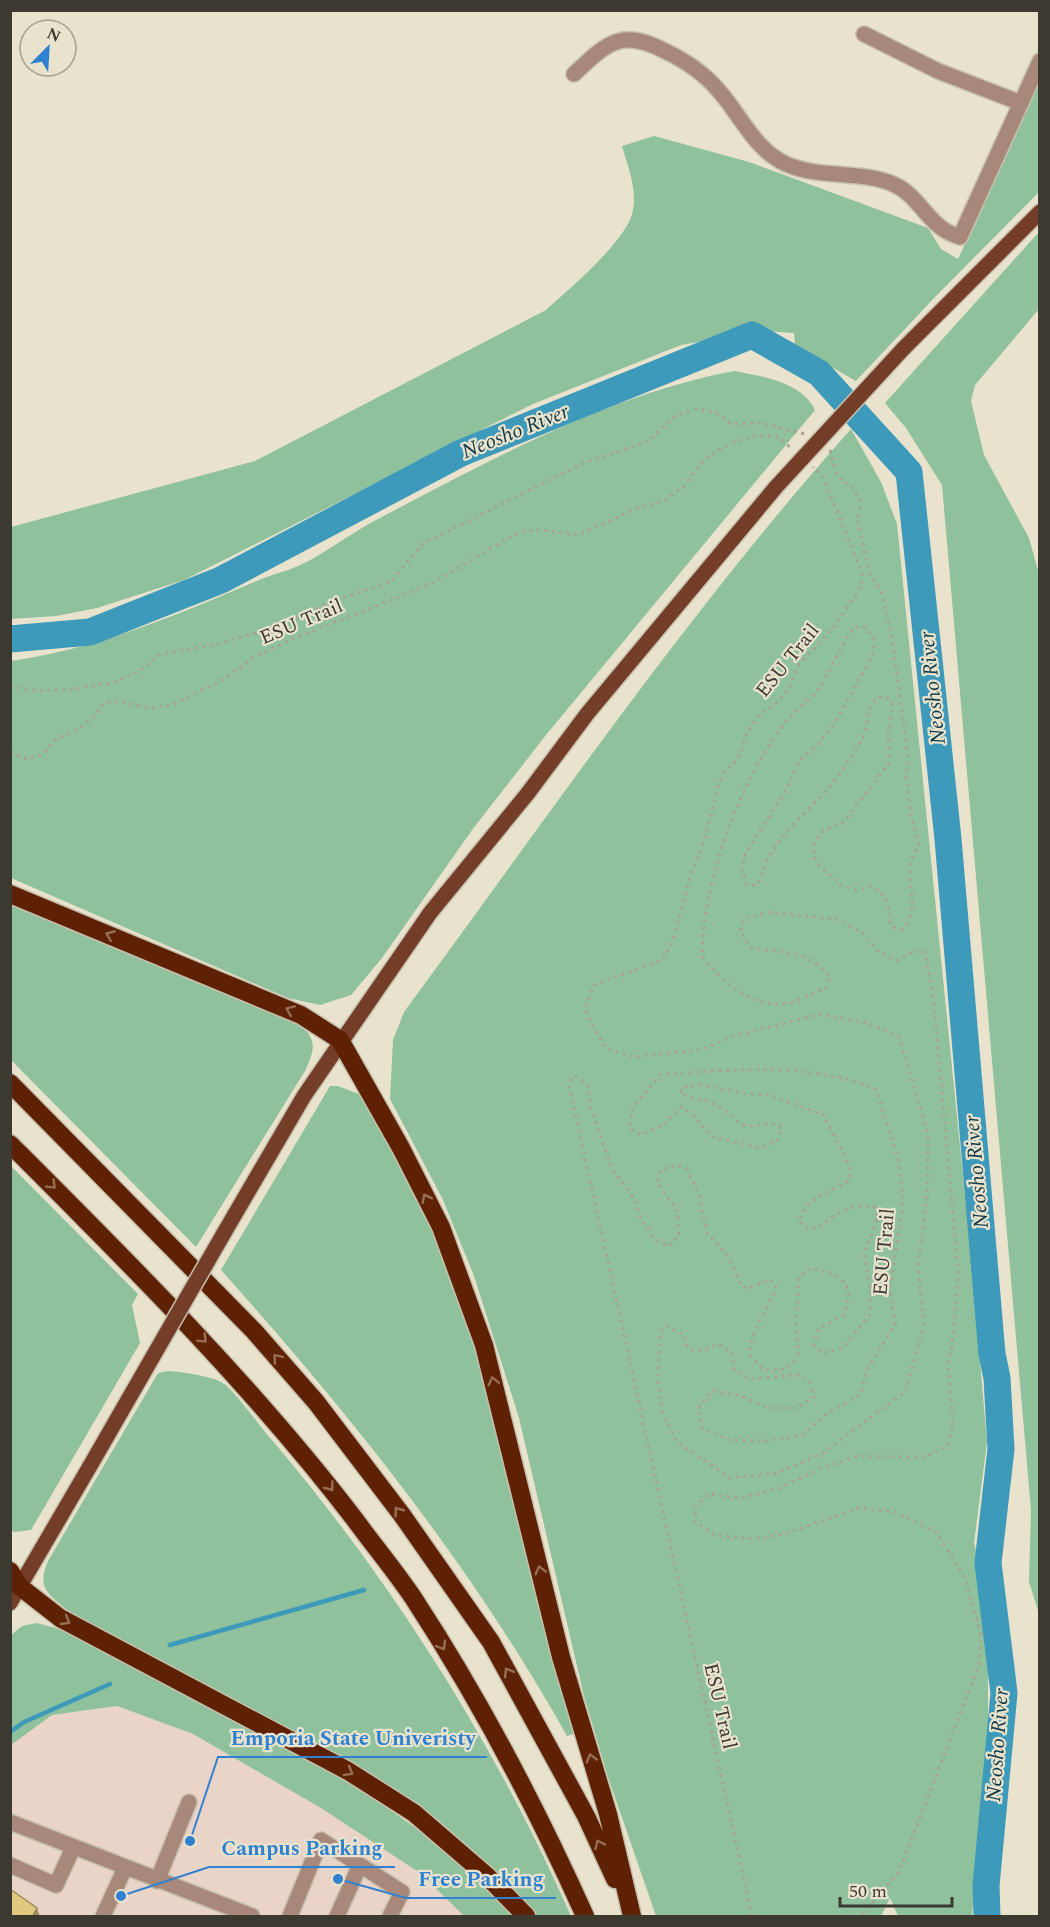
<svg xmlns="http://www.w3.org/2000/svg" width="1050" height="1927" font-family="Spectral,serif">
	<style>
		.education { fill: #ead4c8 }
		.green { fill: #8ec19c }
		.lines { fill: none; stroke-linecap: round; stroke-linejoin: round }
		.stream { stroke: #3d9aba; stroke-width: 4.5 }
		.river { stroke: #3d9aba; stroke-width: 27 }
		.minor-casing { stroke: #c6c1ae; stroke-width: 18 }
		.major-casing { stroke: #c6c1ae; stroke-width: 18 }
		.highway-casing { stroke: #c6c1ae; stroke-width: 21 }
		.path { stroke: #a7a392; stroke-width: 3; stroke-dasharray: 3 4.5; stroke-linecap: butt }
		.minor { stroke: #a9887c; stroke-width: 15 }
		.major { stroke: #743d28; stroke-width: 15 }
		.highway { stroke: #5f2104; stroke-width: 18 }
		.major-bridge-casing { stroke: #c6c1ae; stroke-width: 18; stroke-linecap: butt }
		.major-bridge { stroke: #743d28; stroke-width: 15 }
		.shaded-wall { fill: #9c8d58 }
		.building { fill: #dfc97e; stroke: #9c8d58; stroke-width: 1.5 }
		.oneway { stroke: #966f54 }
		.labels { text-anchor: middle; stroke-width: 4.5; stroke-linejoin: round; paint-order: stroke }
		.street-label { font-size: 20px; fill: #3c3931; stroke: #e9e3cd }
		.water-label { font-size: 21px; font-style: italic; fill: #123b49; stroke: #e9e3cd }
		.leader { fill: none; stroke: #3082d1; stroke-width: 2 }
		.callout-dot { fill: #3082d1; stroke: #e9e3cd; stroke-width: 2 }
		.callout-label { font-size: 21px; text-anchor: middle; font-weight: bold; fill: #3082d1; stroke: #e9e3cd; stroke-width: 4.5; stroke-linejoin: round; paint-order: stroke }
	</style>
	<rect width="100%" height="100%" fill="#e9e3cd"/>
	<!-- education -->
	<polygon class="education" points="117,1706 193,1734 321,1808 420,1873 464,1916 11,1916 10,1745 52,1715"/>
	<!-- green -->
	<g class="green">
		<path d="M1039,80V192L935,297L856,381L795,346L794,333L760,331L681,345L533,404L184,580L97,608L56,616L11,619V527L255,461L546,310C569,289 629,239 633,210C637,189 628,167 622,146L654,136L749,162L928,228L941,249L958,259Z"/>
		<polygon points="1039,232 1039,309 975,385 971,401 984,455 1029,538 1039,574 1039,1614 1029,1582 1031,1510 942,485 906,428 885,403"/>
		<path d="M734,371C762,376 802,382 815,410L546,735L472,830L382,958L351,995L320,1005L288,998L11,878V661C97,649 180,614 259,580C272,574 285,572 298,566C325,554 349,534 376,520C489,461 607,395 734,371Z"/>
		<path d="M851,429L881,482L897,524L970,1245L987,1442L974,1543L981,1570L988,1648V1724L972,1916H898L890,1898L881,1916H656L608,1777L584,1696L519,1418L474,1276L443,1200L390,1099L393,1040L404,1012C549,815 688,612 851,429Z"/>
		<path d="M10,898L295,1019C316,1039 317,1045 305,1071L196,1247L11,1060Z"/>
		<path d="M330,1086H338L361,1095L387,1133L433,1229L472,1331L576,1733L567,1736C472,1566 350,1414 221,1270Z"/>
		<polygon points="10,1165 138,1294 132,1305 140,1343 31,1530 15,1532 10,1530"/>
		<path d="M168,1371C181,1372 211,1376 221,1382C232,1387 262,1429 272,1440C394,1584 495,1744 571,1916H534C506,1886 478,1854 445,1828C419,1807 391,1790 363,1772L69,1612C49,1594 36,1589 48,1561L158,1373Z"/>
		<polygon points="37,1623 67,1631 351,1782 438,1844 485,1885 513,1916 464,1916 420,1873 321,1808 193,1734 117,1706 52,1715 11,1745 11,1635 22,1626"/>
	</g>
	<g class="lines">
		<!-- stream -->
		<g class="stream">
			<polyline points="170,1645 364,1590"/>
			<polyline points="10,1732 24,1722 110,1684"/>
		</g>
		<!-- river -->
		<polyline class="river" points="10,639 90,632 221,580 461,453 752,335 819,373 909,472 948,839 992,1354 997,1378 1001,1449 988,1563 1004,1693 986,1886 987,1916"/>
		<!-- minor casing -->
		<g class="minor-casing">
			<g id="minor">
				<polyline points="864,34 938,71 1021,103"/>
				<path d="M574,74C607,43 621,28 665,51C686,61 704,73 719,91C741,116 755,150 786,164C820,179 860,170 893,184C915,193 925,217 943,229C948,233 955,235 960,237L1040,61"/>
				<polyline points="10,1822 252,1916"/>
				<polyline points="10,1865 56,1885 73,1848"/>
				<polyline points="157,1881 189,1802"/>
				<polyline points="103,1916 125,1868"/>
				<polyline points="290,1916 321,1840 402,1892 390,1916"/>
				<polyline points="337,1916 360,1865"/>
			</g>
		</g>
		<!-- major casing -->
		<g class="major-casing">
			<g id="major">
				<polyline points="903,349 1040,212"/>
				<polyline points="224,1233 304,1096 430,913 528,793 587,714 776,487"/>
				<polyline points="10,1603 90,1466"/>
			</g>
		</g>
		<!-- highway casing -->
		<g class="highway-casing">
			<g id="highway">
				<polyline points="10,894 301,1015 340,1040 401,1148 441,1227 484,1345 561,1657 608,1814 632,1916"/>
				<polyline points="10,1083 254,1331 316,1402 402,1515 491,1642 586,1816 615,1879"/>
				<path d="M10,1144C131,1265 252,1385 356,1521C375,1547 396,1572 414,1599C480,1700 536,1807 585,1916"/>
				<polyline points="10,1571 19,1586 60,1618 348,1771 414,1813 487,1876 526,1916"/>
			</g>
		</g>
		<!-- path -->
		<g class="path">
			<path d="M830,450L837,476L853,488L861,503L857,521L871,577L882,593L892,638L908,757L906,778L911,814L919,845C916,851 910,859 910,866C908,887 920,913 902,929L895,928L890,923L888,903L880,890L870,887L856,890L841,885L819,865L813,855L815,842L823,831L844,822L889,763V731L893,705L886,697H878C866,708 869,724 862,739C858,748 851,757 845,766C820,807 770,833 759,883L751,886L746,883L742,870L744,856L785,792L799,761L819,744L835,722L872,657C876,644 874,635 863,626L855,627C839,647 830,673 815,694C807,703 796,710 788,719C740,778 703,880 702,956C719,979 751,1007 782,1004C797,1003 813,993 826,988L830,978C810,950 782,953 751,948L740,931L745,918L767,912L836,919L863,933L878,951L896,961L914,951L925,952L934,1003L958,1271L954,1329L948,1365L953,1425L947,1447L924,1457L858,1456L822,1468L780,1488L741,1498L709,1494L695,1507V1521L715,1535L753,1539L785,1534L859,1508L895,1512L936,1532L964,1576L982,1637L978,1667L899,1872L861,1916"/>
			<polyline points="10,686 38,691 69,690 112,683 140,671 158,655 213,645 270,629 339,599 392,581 422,544 584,463 649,441 676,415 699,409 715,412 732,424 762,423 805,434"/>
			<polyline points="10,752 27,759 42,755 56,739 77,730 92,719 103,704 118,701 150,708 172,705 221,681 256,656 292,639 429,585 521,531 542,530 578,535 631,511 665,500 683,487 704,459 729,444 755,435 779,437 792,449"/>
			<path d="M752,1916L569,1085L573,1076L580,1078L588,1087L591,1109L611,1166L633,1197L641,1219L655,1240L669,1246L679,1235L678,1212L657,1182L662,1169L679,1166L687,1169L699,1194L707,1233L729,1257L740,1283L746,1289L770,1279L776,1287C768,1313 751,1325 750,1355L762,1369L781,1370L794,1362L798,1353L796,1320L799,1277L811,1268L831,1273L846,1283L849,1296L844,1315L818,1329L814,1345L822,1353L843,1348L871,1313L870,1287L864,1254L878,1216L874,1206C852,1204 833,1213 818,1229L805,1228L799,1220C806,1197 831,1192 850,1180C851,1155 832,1138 824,1115L770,1095L742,1093L701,1085L682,1087L680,1093C691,1099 701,1098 712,1103C739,1115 733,1134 770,1122L782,1128L777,1141L761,1148L710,1136L695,1116L681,1107L662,1126L641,1135L629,1128L633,1107L660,1075C730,1069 810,1062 876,1089L899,1162L903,1202L890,1290L895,1324L868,1368L860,1395L826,1414L801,1436L765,1441L730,1440L702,1429L698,1408L712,1391L741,1396L769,1408H796L814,1397L810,1382L798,1375L750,1379L734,1370L732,1353L718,1344L705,1350L688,1349L684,1335L667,1326L660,1332L658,1380L662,1412L677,1442L730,1478L778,1473L823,1453L905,1392L924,1325L918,1265L927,1197L928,1133L899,1037L867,1023L820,1014L731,1037L700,1050L634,1057L607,1049L594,1029L585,1008L594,985L662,960L672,943L691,874L703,844L722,774L738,759L748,730L761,714L778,702L790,687L798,665L835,626L861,586L862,573L822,475L813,467"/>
		</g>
		<!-- minor -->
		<use href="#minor" class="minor"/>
		<!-- major -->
		<use href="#major" class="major"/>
		<!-- highway -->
		<use href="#highway" class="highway"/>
		<!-- major-bridge casing -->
		<g class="major-bridge-casing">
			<g id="major-bridge">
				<polyline points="776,487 903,349"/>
				<polyline points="90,1466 224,1233"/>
			</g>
		</g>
		<!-- major-bridge -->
		<use href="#major-bridge" class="major-bridge"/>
	</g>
	<!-- shaded-wall -->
	<polygon class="shaded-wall" points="37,1908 40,1917 32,1917"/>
	<!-- building -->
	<polygon class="building" points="10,1889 37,1908 32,1917 10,1917"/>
	<!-- one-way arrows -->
	<defs><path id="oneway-chevron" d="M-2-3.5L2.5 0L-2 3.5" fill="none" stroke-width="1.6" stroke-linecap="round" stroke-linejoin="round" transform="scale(1.5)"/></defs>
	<g class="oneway">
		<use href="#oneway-chevron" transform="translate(110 935) rotate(-157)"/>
		<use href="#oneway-chevron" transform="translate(290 1010) rotate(-157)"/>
		<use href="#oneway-chevron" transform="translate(52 1185) rotate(45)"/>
		<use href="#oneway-chevron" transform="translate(426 1198) rotate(-117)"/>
		<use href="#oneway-chevron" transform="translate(203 1339) rotate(45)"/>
		<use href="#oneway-chevron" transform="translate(277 1358) rotate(-131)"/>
		<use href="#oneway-chevron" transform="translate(493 1381) rotate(-104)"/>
		<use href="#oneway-chevron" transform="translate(330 1487) rotate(53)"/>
		<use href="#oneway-chevron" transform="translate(398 1511) rotate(-127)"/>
		<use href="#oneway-chevron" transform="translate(540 1570) rotate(-104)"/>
		<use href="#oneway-chevron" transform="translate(66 1621) rotate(30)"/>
		<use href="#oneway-chevron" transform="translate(442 1646) rotate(59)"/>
		<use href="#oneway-chevron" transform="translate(508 1672) rotate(-120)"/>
		<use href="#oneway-chevron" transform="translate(591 1758) rotate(-106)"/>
		<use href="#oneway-chevron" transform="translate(349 1772) rotate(31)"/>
		<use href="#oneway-chevron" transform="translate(599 1844) rotate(-115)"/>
	</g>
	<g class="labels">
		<!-- street labels -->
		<g class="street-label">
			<text transform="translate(301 621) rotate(-23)" y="7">ESU Trail</text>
			<text transform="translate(787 660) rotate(-51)" y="7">ESU Trail</text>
			<text transform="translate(883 1252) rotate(-85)" y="7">ESU Trail</text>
			<text transform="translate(721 1706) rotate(77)" y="7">ESU Trail</text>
		</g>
		<!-- water labels -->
		<g class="water-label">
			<text transform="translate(515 431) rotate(-22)" y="7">Neosho River</text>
			<text transform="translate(932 688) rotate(-96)" y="7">Neosho River</text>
			<text transform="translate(976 1172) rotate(-95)" y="7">Neosho River</text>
			<text transform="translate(997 1745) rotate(-86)" y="7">Neosho River</text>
		</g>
	</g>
	<!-- callouts -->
	<path class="leader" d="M190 1841L218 1757H487M121 1896L209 1867H395M338 1879L406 1898H556"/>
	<g class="callout-dot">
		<circle cx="190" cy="1841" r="6"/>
		<circle cx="121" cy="1896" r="6"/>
		<circle cx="338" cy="1879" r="6"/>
	</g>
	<g class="callout-label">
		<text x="353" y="1745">Emporia State Univeristy</text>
		<text x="302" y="1855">Campus Parking</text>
		<text x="481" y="1886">Free Parking</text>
	</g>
	<!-- border -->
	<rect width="1050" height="1927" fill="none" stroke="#3c3931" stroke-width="24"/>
	<!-- north arrow -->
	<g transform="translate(48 48) rotate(24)"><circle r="28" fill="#e9e3cd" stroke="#a49f8f" stroke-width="1.5"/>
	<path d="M0-4.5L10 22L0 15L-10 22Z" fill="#3082d1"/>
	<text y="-9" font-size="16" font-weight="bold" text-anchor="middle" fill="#3c3931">N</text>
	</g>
	<!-- scale -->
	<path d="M840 1897v9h112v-9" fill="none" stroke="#3c3931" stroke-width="3"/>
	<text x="849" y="1897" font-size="18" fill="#3c3931" stroke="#e9e3cd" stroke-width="4.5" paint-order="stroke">50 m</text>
</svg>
